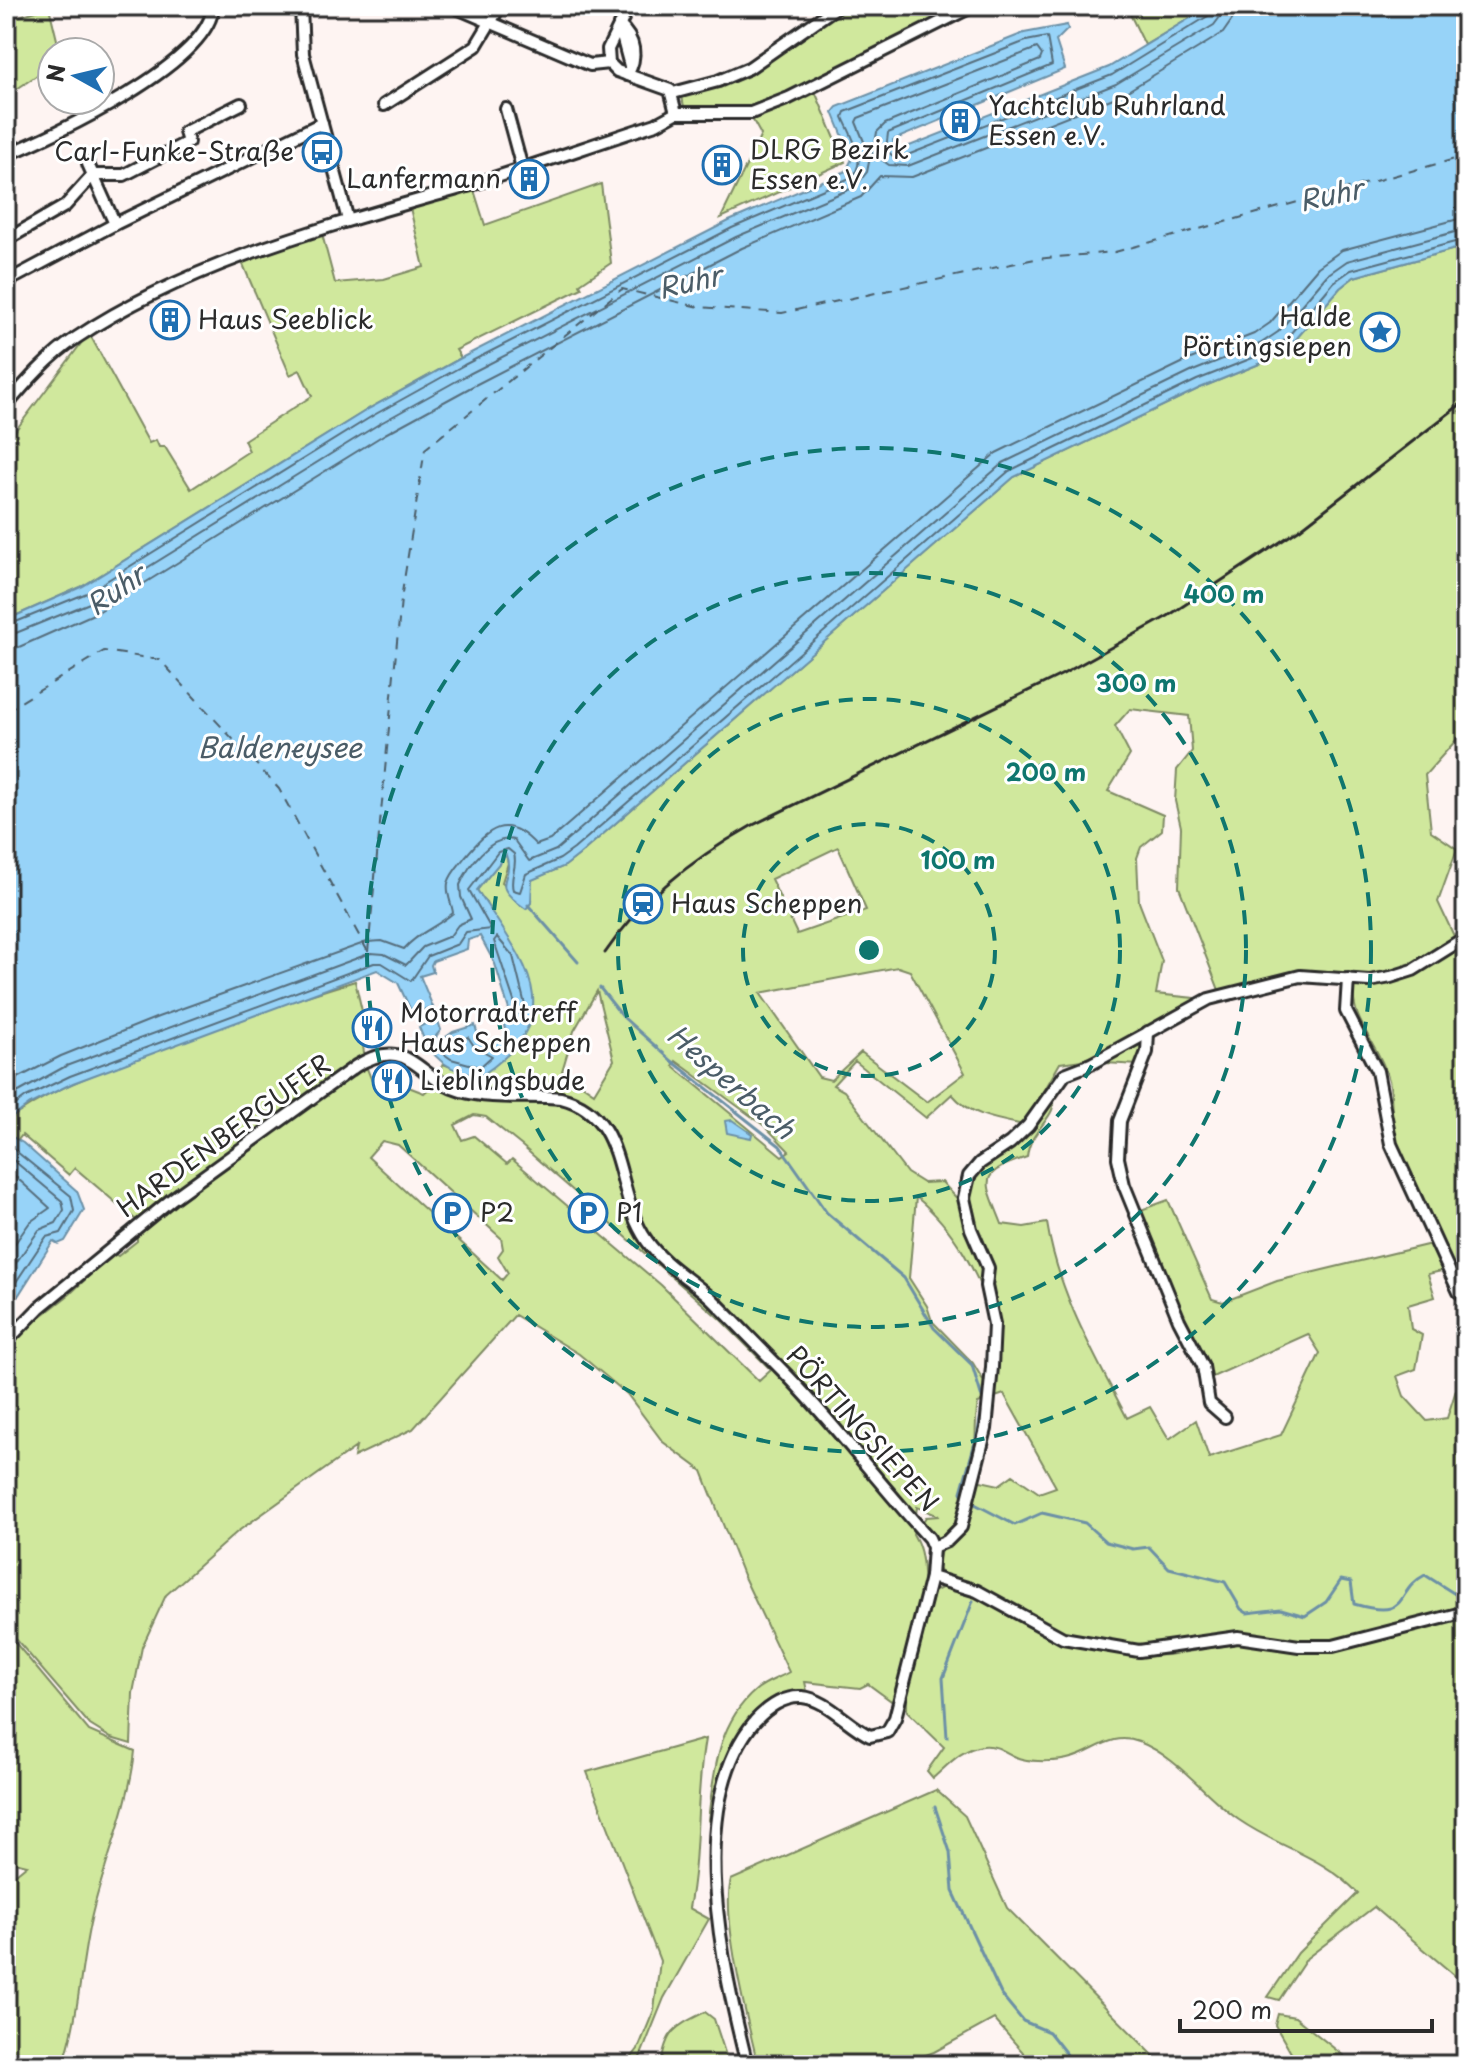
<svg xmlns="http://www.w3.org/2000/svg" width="1472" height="2071" font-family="'Playpen Sans',sans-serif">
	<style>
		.green { fill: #d0e89d; stroke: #7e8a64; stroke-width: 2; fill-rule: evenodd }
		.water { fill: #97d3f8; stroke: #6c90a6; stroke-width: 2 }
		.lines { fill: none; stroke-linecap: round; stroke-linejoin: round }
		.shore { stroke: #566e7d; stroke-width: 2 }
		.stream { stroke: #6c90a6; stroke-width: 3 }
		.ferry { stroke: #4b5d68; stroke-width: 2; stroke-dasharray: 10 8; stroke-linecap: butt }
		.minor-casing { stroke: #2b2b2b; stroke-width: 16 }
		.minor { stroke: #fff; stroke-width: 10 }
		.rail { stroke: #2b2b2b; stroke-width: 3 }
		.ring { fill: none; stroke: #0f766e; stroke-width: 4; stroke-dasharray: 14 10 }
		.labels { text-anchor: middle; stroke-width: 6; stroke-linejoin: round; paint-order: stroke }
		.poi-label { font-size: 26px; fill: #2b2b2b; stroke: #fff; text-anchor: start }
		.street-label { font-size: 26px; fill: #2b2b2b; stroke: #fff }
		.water-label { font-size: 28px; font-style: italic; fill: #4b5d68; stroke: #fff }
		.centre { fill: #0f766e; stroke: #fff; stroke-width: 4 }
		.ring-label { font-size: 24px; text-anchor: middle; font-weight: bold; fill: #0f766e; stroke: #fff; stroke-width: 6; stroke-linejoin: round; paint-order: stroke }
	</style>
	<rect width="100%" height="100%" fill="#fef4f2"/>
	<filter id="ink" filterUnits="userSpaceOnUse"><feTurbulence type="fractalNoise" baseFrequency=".0125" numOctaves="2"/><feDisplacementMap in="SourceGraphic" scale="16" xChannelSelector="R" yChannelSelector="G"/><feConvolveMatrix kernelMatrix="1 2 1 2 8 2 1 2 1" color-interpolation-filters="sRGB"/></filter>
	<g filter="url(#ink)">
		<!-- green -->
		<g class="green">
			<path d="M838,6H970L751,110L685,112L680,86C741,77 788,40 838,6Z"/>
			<polygon points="1126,6 1210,6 1145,45"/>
			<polygon points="49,7 60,52 52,52 52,65 14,91 6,82 6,25 20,16"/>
			<polygon points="814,89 845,162 721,218 761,135 750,115"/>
			<polygon points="601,184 611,263 580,284 582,288 456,350 461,358 370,408 83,586 6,620 6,443 89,333 149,443 156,440 159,447 165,447 191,489 249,451 244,440 312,396 300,370 290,375 242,262 322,234 335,283 384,279 424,267 410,208 474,190 485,225"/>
			<path d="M1466,246V405L1459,411L1466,419V729L1425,775L1431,831L1457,849L1438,902L1454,936L1420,962L1382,975L1355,976L1310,971L1219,990L1179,887L1181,827L1175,801L1177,770L1192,751L1189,716L1130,709L1115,726L1130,755L1108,791L1163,815L1162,830L1141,847L1137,858L1139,902L1162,961L1156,994L1204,999L1143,1029L1145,1046L1139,1065L1105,1063L1103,1051L1082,1060L1060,1063L1025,1125C999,1120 970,1116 952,1094L926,1118L855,1061L833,1085L844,1091L907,1173L923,1183L942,1182L962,1204L972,1177L983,1162L1015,1144L1054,1092C1059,1119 1030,1127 1027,1157C977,1174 984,1178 1002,1224L1024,1227L1047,1223C1058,1293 1095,1356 1127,1418L1150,1407L1169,1439L1196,1420L1209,1458L1281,1435L1320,1353L1308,1334L1208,1379L1207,1367L1138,1211L1168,1200L1212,1299L1223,1302L1277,1281L1431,1244L1446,1270L1428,1274L1435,1297L1408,1305L1411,1329L1422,1335L1416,1369L1397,1376L1404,1396L1427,1421L1447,1418L1456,1390L1466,1394V1608L1330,1642L1304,1643L1238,1634L1159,1646H1128L1065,1634L987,1591L940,1572L937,1567L941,1550L922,1523L926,1517L939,1516L917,1507L913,1534C940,1575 906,1659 894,1703L868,1684L860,1688L805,1682L807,1691C736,1690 721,1772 711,1826L708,1820C714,1773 717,1723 756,1690C765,1682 779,1678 789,1672L743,1575L702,1471L663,1442L627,1394L579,1354L515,1315L413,1429L354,1457L356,1447L237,1532L166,1595L142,1647L133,1693L131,1744L111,1738L90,1725L15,1638L6,1612V1350L26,1328L70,1294L113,1253L118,1256L137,1241V1233L162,1213L156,1204L136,1220L75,1168L69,1175L22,1135L18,1140L6,1135V1122C46,1091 93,1075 139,1057C210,1029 282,1003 355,981L365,1024L360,1026L366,1066L374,1086L401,1084L424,1093L432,1086L443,1064L473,1075L522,1042L486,903L477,890L506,854L508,863L502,882L528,901L531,880L565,866L579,855L1014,477L1200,388L1269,360L1290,346L1340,288L1354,277ZM838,847L866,910L797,934L771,879ZM898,967L910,971L965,1073L927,1102L861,1052L831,1080L819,1077L760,993ZM597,991L614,1060L594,1093L562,1071L574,1031ZM676,1061L766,1127L789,1151L782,1156L673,1066ZM474,1115L486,1117L522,1146L720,1319L771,1370L759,1381L661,1285L512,1159L507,1164L474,1136L462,1140L455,1125ZM382,1141L398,1145L501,1238L503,1249L498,1256L508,1273L502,1280L368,1157ZM916,1197C952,1226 983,1277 991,1323C994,1342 988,1366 986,1385L973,1363L932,1321L927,1306L909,1278ZM1004,1394L1056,1487L1039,1493L1013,1475L999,1485L976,1480C977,1453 973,1429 978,1403Z"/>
			<path d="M1466,945V1289L1456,1281C1436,1236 1412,1192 1396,1146C1389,1125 1394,1101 1389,1080C1379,1043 1349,1021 1354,985L1388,982Z"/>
			<path d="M945,1586L967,1592L1053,1640L1137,1656L1168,1655L1248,1642L1301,1652L1332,1651L1466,1617V1985L1374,1907L1307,1958L1279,2000L1268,1997L1298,1953L1358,1893C1321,1855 1281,1849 1239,1820C1206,1797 1177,1756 1139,1742C1112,1731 1095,1752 1071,1758C1059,1762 1034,1762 1022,1759C1008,1756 1000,1744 983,1746C962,1748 948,1765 933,1778L927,1771L944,1747L907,1711V1695L934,1592Z"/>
			<path d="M6,1624L13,1640L89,1731L135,1751C129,1809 104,1862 91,1919C80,1966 79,2019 63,2065H6V1882L27,1865L6,1860Z"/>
			<path d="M705,1739C695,1795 700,1852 689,1908L709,1919L664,1998L637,2065H626L638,2049L654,2010L660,1961L587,1772Z"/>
			<path d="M936,1790L965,1816L1007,1908L1163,2065H1034L994,2019L934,2052L899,2065H758C748,2024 721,1918 731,1880Z"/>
			<path d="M705,2012L714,2019L729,2065H661C666,2030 675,2027 705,2012Z"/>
			<polygon points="1278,2014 1295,2017 1355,2065 1298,2065 1275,2025"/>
		</g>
		<!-- water -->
		<g class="water">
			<path d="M1210,6H1466V246L1354,277L1340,288L1290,346L1269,360L1200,388L1014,477L579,855L565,866L532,880L531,903L526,909C485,881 516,882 506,855L477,890C523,961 574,1013 482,1075C450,1074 429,1057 419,1027L437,1018L441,1030L436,1036L439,1042L453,1032L475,1025L479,1039L487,1045L507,1037L502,1017L510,1013L495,964L480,936L468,940L467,949L433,961L431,965L433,972L420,976L433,1007L412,1013L398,983L377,970L73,1083L30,1104L6,1122V620L83,586L370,408L461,358L729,221L846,171L852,159L833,112L837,107L1024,33L1067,25L1068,29L1056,41L1065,69L893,140L895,148L902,149L1109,67Z"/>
			<polygon points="732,1120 752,1134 751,1138 727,1133 725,1121"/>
			<polygon points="7,1134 23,1143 77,1191 84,1210 65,1241 58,1244 53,1241 6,1315"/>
		</g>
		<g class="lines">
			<!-- shore -->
			<g class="shore">
				<polygon points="1037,48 1042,55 1040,60 885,124 877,132 874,150 867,149 856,122 858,118"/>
				<path d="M6,626L87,593L374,415L464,365L732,228L850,178C870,162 850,135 843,117L845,112L1026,41L1047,37L1052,65L888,133L886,150L893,156H905L1112,75L1208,16L1212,6"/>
				<polyline points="6,637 92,602 379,424 469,374 736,237 855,187 867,172 871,152 889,165 908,166 1116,84 1214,25 1220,17 1222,6"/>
				<polyline points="6,649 19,647 98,612 385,434 475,385 742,248 861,197 880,176 912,177 1121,95 1223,33 1232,20 1234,6"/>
				<polygon points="497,937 513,956 526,1009 523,1015 518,1013 494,941"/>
				<polygon points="468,1037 474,1046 492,1056 480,1067 451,1059 444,1054 454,1043"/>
				<path d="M6,1084L61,1056L158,1017L367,942L382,941L404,949C417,933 437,927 453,913C452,903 446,895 448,883C451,873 459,865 465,857C488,829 506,812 536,845L550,840L996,453L1188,360L1254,334L1270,323L1318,267L1342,250L1466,217"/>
				<path d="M6,1099L66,1066L371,953L384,954L406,965L423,947L450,936L458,925L471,919L461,897L460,885C468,866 491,834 514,840L529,861L556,850L1003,463L1193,371L1260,344L1278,332L1327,275L1347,261L1466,229"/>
				<path d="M6,1112L26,1097L70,1076L374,963H382L411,981L428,956L458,944L466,932L491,929L469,890L498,852L508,849L514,854C518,867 509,877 513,890L520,892L526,874L560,859L574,849L1009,471L1197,380L1265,353L1285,340L1334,282L1351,270L1466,239"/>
				<polyline points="6,1143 71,1196 74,1211 61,1233 46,1237 6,1297"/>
				<polyline points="6,1154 62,1201 64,1210 56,1223 39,1230 6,1277"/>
				<polyline points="6,1168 50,1208 30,1222 6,1256"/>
			</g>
			<!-- stream -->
			<g class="stream">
				<polyline points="528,905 578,962"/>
				<polyline points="600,988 623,1017 672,1061 780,1146 827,1213 904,1278 934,1328 972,1365 983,1401 978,1432 961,1492 964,1498"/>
				<path d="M971,1502L1015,1525L1042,1513L1085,1523L1106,1542L1133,1549L1149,1547L1169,1568L1225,1582L1241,1609L1247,1613L1281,1609L1305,1616L1326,1602L1341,1580L1351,1582L1354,1604C1413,1621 1393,1591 1425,1575L1455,1594L1466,1583"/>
				<polyline points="947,1737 943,1678 973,1601"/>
				<polyline points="935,1807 950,1852 953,1891 1001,1994 1023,2021 1049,2032 1075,2065"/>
			</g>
			<!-- ferry -->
			<g class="ferry">
				<polyline points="6,711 104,651 160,660 279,789 367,950"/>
				<polyline points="368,952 401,599 425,449 622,289 699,307 782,313 1035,259 1115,252 1466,156"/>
			</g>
			<!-- minor casing -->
			<g class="minor-casing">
				<g id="minor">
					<polyline points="301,6 303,54 348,220"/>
					<polyline points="452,6 590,65 609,63"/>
					<polyline points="629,6 608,49 609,63 617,71 670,90 676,113"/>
					<path d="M619,25C635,39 638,57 627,75"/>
					<polyline points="619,25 630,66"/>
					<polyline points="673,93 718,81 749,68 838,6"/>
					<polyline points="384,105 476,46 500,6"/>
					<polyline points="506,109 522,168"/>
					<path d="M6,155C55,135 210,63 213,6"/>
					<polyline points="88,164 115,224"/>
					<polyline points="6,240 65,206 93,175 124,175 188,142 185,132 241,104"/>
					<polyline points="6,282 115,224 322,123"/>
					<path d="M6,406C27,381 48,357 76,338C193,260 337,224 471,185C533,166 594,144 656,124L676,113H751L789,98L973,6"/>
					<polyline points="1348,979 1346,1011 1377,1071 1391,1144 1459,1292 1466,1296"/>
					<polyline points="1148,1032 1147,1052 1120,1121 1118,1158 1124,1185 1179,1320 1203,1366 1209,1403 1225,1417"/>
					<path d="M6,1342L39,1308L172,1199L356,1066C410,1034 416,1078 461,1091C492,1100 530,1095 561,1098C630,1115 613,1194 647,1241C664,1265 690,1279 711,1298C734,1321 757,1345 780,1368C833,1421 878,1483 929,1538L933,1547L931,1577L977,1591L1063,1638L1139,1651L1238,1637L1299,1646H1333L1466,1612"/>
					<polyline points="933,1547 947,1541 961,1527 986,1429 992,1367 994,1324 986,1286 988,1268 971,1229 964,1198 969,1176 980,1163 1010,1143 1028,1126 1065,1074 1091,1064 1209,999 1300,976 1369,981 1391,977 1413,970 1466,937"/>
					<path d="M747,2065C723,1968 684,1805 755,1721C767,1708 783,1696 802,1697C827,1699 848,1726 870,1736L887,1732L895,1718L931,1577"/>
				</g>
			</g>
			<!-- minor -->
			<use href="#minor" class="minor"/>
			<!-- rail -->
			<path class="rail" d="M605,953C642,898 694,858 751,826L1063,674L1168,616L1300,529L1466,400"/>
		</g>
	</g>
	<!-- distance rings -->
	<g class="ring">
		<circle cx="869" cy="950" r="126"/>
		<circle cx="869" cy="950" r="251"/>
		<circle cx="869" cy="950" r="377"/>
		<circle cx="869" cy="950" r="502"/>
	</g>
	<!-- icons -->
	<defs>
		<g id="building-ring" transform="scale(2)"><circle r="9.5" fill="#fff" stroke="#1f6fb2" stroke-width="1.5"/><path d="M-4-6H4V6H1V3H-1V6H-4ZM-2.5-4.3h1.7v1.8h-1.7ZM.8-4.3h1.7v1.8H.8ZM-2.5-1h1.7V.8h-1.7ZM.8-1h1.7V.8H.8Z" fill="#1f6fb2"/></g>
		<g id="bus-ring" transform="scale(2)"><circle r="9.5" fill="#fff" stroke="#1f6fb2" stroke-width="1.5"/><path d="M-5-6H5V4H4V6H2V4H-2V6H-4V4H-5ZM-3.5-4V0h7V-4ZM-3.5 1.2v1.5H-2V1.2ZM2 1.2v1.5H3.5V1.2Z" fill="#1f6fb2"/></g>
		<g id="sight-ring" transform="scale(2)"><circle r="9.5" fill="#fff" stroke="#1f6fb2" stroke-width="1.5"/><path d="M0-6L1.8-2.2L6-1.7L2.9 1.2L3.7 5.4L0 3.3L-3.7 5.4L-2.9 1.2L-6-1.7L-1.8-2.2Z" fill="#1f6fb2"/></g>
		<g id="station-ring" transform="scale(2)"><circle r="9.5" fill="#fff" stroke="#1f6fb2" stroke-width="1.5"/><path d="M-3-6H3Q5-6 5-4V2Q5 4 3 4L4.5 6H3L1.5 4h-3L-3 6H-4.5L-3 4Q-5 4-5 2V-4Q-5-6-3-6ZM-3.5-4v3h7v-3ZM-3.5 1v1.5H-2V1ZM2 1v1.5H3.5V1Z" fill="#1f6fb2"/></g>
		<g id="restaurant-ring" transform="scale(2)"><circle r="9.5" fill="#fff" stroke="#1f6fb2" stroke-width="1.5"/><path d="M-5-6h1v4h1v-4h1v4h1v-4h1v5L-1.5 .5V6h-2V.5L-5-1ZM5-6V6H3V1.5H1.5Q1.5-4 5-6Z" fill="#1f6fb2"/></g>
		<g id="parking-ring" transform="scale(2)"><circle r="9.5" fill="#fff" stroke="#1f6fb2" stroke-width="1.5"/><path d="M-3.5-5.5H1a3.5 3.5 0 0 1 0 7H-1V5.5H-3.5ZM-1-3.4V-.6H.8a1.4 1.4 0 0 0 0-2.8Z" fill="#1f6fb2"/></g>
	</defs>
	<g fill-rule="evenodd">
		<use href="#building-ring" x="960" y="121"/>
		<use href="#bus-ring" x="322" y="152"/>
		<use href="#building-ring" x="722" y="165"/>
		<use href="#building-ring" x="529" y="179"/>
		<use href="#building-ring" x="170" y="320"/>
		<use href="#sight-ring" x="1380" y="332"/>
		<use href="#station-ring" x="643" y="904"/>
		<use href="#restaurant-ring" x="372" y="1028"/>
		<use href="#restaurant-ring" x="392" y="1081"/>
		<use href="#parking-ring" x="452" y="1213"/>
		<use href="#parking-ring" x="588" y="1213"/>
	</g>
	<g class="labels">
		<!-- poi labels -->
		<g class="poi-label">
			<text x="988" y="115">Yachtclub Ruhrland<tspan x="988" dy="30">Essen e.V.</tspan></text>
			<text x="750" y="159">DLRG Bezirk<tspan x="750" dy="30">Essen e.V.</tspan></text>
			<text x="294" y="161" text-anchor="end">Carl-Funke-Straße</text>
			<text x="501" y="188" text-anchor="end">Lanfermann</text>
			<text x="1352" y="326" text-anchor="end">Halde<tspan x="1352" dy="30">Pörtingsiepen</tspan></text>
			<text x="198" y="329">Haus Seeblick</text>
			<text x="671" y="913">Haus Scheppen</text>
			<text x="400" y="1022">Motorradtreff<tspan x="400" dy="30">Haus Scheppen</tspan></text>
			<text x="420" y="1090">Lieblingsbude</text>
			<text x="480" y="1222">P2</text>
			<text x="616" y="1222">P1</text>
		</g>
		<!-- street labels -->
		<g class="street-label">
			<text transform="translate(224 1136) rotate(-36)" y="9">HARDENBERGUFER</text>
			<text transform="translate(862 1429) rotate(48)" y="9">PÖRTINGSIEPEN</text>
		</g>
		<!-- water labels -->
		<g class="water-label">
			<text transform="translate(1331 195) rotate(-12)" y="10">Ruhr</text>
			<text transform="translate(690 282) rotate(-13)" y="10">Ruhr</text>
			<text transform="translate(116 590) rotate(-35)" y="10">Ruhr</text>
			<text x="280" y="758">Baldeneysee</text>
			<text transform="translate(731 1082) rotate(41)" y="10">Hesperbach</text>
		</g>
	</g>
	<circle cx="869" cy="950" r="12" class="centre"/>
	<g class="ring-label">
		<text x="1224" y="603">400 m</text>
		<text x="1136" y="692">300 m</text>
		<text x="1046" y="781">200 m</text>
		<text x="958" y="869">100 m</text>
	</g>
	<!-- margin -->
	<rect width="1472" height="2071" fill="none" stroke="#fff" stroke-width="32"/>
	<rect x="16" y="16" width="1440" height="2039" fill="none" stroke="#2b2b2b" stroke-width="3" filter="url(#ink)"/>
	<!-- north arrow -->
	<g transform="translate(76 76) rotate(278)"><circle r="38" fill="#ffffff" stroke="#aaaaaa" stroke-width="2"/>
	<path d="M0-6L14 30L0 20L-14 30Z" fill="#1f6fb2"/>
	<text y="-12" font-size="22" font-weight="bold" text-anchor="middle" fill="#2b2b2b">N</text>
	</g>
	<!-- scale -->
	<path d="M1180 2019v12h252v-12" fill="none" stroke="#2b2b2b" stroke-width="4"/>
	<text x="1192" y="2019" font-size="24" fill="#2b2b2b" stroke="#ffffff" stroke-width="6" paint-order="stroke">200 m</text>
</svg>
